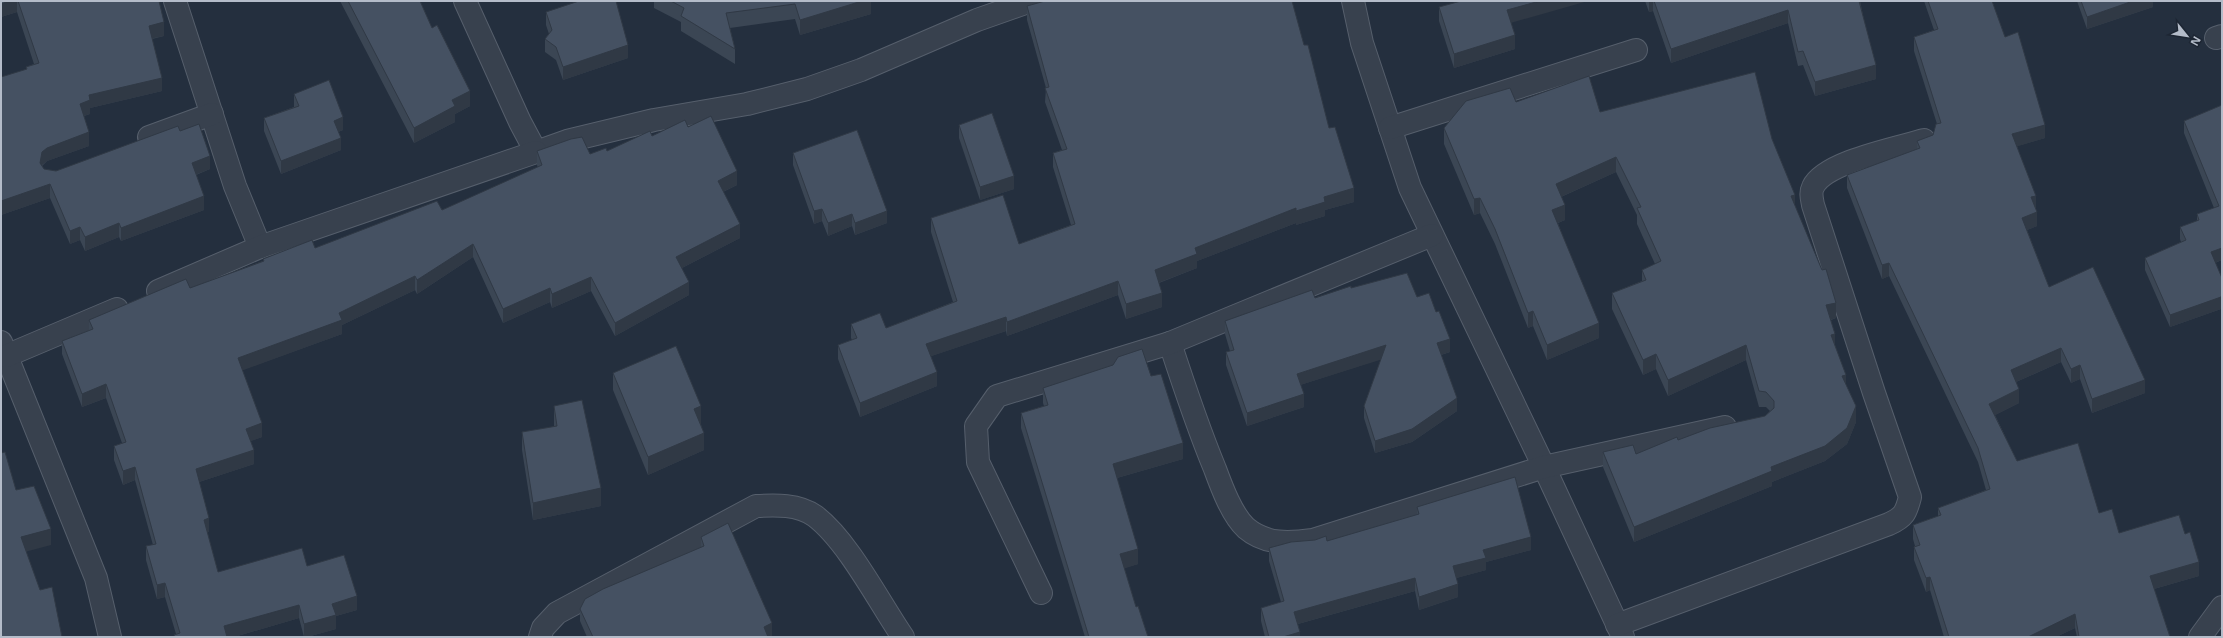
<svg xmlns="http://www.w3.org/2000/svg" width="2223" height="638" font-family="'Noto Sans',sans-serif">
	<style>
		.lines { fill: none; stroke-linecap: round; stroke-linejoin: round }
		.minor-casing { stroke: #565f6c; stroke-width: 24 }
		.minor { stroke: #38414e; stroke-width: 22 }
		.wall { fill: #3b4654 }
		.shaded-wall { fill: #303945 }
		.building { fill: #455162; stroke: #303945 }
	</style>
	<rect width="100%" height="100%" fill="#242f3e"/>
	<g class="lines">
		<!-- minor casing -->
		<g class="minor-casing">
			<g id="minor">
				<polyline points="175,1 235,186 260,247"/>
				<polyline points="465,1 520,122 536,152 567,141 654,120 747,104 807,89 861,70 977,20 1031,1"/>
				<polyline points="1353,1 1362,43 1410,188 1544,467 1623,637"/>
				<polyline points="2216,38 2222,36"/>
				<polyline points="1390,128 1636,50"/>
				<polyline points="149,137 212,114"/>
				<polyline points="158,291 260,247 536,152"/>
				<polyline points="1,342 96,578 110,637"/>
				<path d="M1170,343C1184,386 1198,428 1215,469C1222,488 1232,515 1246,528C1266,545 1290,543 1313,540L1544,467L1725,427"/>
				<polyline points="6,356 117,309"/>
				<polyline points="1041,593 978,462 976,426 997,396 1170,343 1432,235"/>
				<path d="M1617,625L1889,524C1904,517 1906,513 1910,497L1874,393L1813,205C1812,199 1810,193 1813,187C1824,162 1898,148 1924,140"/>
				<path d="M540,637L543,628L557,613L756,506C776,505 798,504 815,516C848,541 879,602 903,637"/>
				<polyline points="2200,637 2222,607"/>
			</g>
		</g>
		<!-- minor -->
		<use href="#minor" class="minor"/>
	</g>
	<!-- wall -->
	<g class="wall">
		<polygon points="1,1 138,1 164,36 152,39 162,91 90,108 90,114 84,116 89,146 47,161 42,166 44,169 56,171 180,131 210,169 196,175 204,210 121,241 119,237 85,251 80,240 70,244 50,198 1,215 26,70 26,67 34,64 17,12 1,17"/>
		<polygon points="340,1 420,1 432,28 470,106 455,114 455,122 414,143"/>
		<polygon points="654,1 871,1 871,14 800,35 795,19 730,28 735,49 735,64 681,31 681,22 654,8"/>
		<polygon points="1645,1 1860,1 1876,79 1815,96 1803,65 1798,66 1788,23 1671,63 1653,11 1649,12"/>
		<polygon points="1924,1 1992,1 2005,37 2045,138 2017,146 2036,210 2037,226 2027,230 2049,287 2145,393 2092,413 2080,379 2071,383 2061,362 2016,382 2019,403 1995,415 2017,461 2099,513 2119,533 2185,534 2199,576 2154,589 2170,637 2077,637 2075,628 2056,637 1944,637 1930,590 1926,592 1914,560 1914,547 1915,546 1913,539 1913,525 1938,516 1938,508 1986,490 1978,462 1889,276 1882,279 1847,188 1847,175 1917,149 1917,141 1933,135 1937,124 1914,51 1914,37 1934,30"/>
		<polygon points="2077,1 2153,1 2153,7 2087,29"/>
		<polygon points="1027,6 1304,45 1329,128 1354,202 1325,210 1325,216 1296,225 1296,223 1197,261 1197,268 1159,283 1162,307 1126,319 1118,295 1007,336 1006,331 931,356 937,386 860,417 838,359 838,345 852,340 851,338 851,324 886,328 953,302 931,232 931,218 1019,244 1071,225 1053,167 1053,153 1062,150 1045,102 1046,88 1027,20"/>
		<polygon points="1439,7 1511,23 1515,49 1454,68 1439,21"/>
		<polygon points="546,12 628,58 563,80 556,60 545,52 545,39 549,34 546,25"/>
		<polygon points="294,94 343,130 338,132 341,150 281,174 264,131 264,118 294,107"/>
		<polygon points="1516,102 1600,112 1772,139 1795,206 1836,318 1831,320 1835,346 1856,422 1847,444 1825,461 1772,482 1772,486 1634,542 1603,467 1603,452 1636,454 1678,440 1765,416 1770,411 1766,407 1759,407 1746,360 1668,396 1656,369 1643,375 1612,309 1612,293 1642,281 1642,270 1655,264 1637,224 1637,215 1616,172 1561,197 1565,220 1558,223 1599,338 1547,360 1533,326 1528,328 1495,244 1480,213 1474,215 1444,144 1444,128"/>
		<polygon points="2222,105 2222,260 2215,263 2221,309 2170,327 2145,270 2145,258 2181,242 2180,239 2180,227 2197,221 2197,214 2214,208 2184,133 2184,121"/>
		<polygon points="959,125 1014,189 980,200 959,138"/>
		<polygon points="688,127 737,185 723,192 740,238 682,268 689,295 615,336 591,291 552,308 550,302 503,323 473,257 417,294 415,290 342,325 342,334 242,370 262,437 250,441 254,464 199,482 209,532 207,532 218,572 307,566 357,610 336,616 336,629 307,637 304,637 299,618 234,637 174,637 174,635 176,634 165,597 157,599 146,560 146,546 153,545 135,480 123,485 114,460 114,446 122,443 106,398 82,407 62,354 62,341 89,330 89,320 190,288 263,261 263,259 315,248 442,210 538,168 537,165 537,151 590,154 607,151 652,136"/>
		<polygon points="793,153 887,223 855,235 852,226 828,236 822,221 814,224 793,165"/>
		<polygon points="1351,288 1417,297 1436,312 1450,352 1441,355 1457,411 1412,442 1375,453 1364,418 1364,406 1381,359 1300,385 1304,407 1247,426 1226,365 1226,352 1230,351 1225,334 1225,321"/>
		<polygon points="613,373 701,424 704,450 648,475 613,390"/>
		<polygon points="1151,376 1183,459 1117,478 1138,564 1124,568 1136,607 1148,637 1085,637 1021,428 1021,413 1044,406 1043,403 1043,388"/>
		<polygon points="554,406 601,506 533,520 522,450 522,432 554,427"/>
		<polygon points="1417,507 1531,550 1486,562 1486,570 1456,578 1458,597 1419,610 1415,591 1298,624 1300,637 1265,637 1261,621 1261,608 1281,602 1269,561 1269,548 1327,541 1417,514"/>
		<polygon points="701,537 772,636 770,637 587,637 580,621 580,609 701,548"/>
	</g>
	<!-- shaded-wall -->
	<g class="shaded-wall">
		<polygon points="9,1 17,1 17,12 1,17 1,4"/>
		<polygon points="862,1 871,1 871,14 800,35 800,20"/>
		<polygon points="1540,1 1588,1 1507,24 1507,10"/>
		<polygon points="1649,1 1653,1 1653,11 1649,12"/>
		<polygon points="2133,1 2153,1 2153,7 2087,29 2087,17"/>
		<polygon points="1788,10 1788,23 1671,63 1671,49"/>
		<polygon points="164,22 164,36 149,39 149,26"/>
		<polygon points="1515,35 1515,49 1454,68 1454,54"/>
		<polygon points="628,45 628,58 563,80 563,67"/>
		<polygon points="1876,65 1876,79 1815,96 1815,82"/>
		<polygon points="162,78 162,91 90,108 90,114 80,117 80,104 89,95"/>
		<polygon points="470,91 470,106 455,114 455,122 414,143 414,128 452,100"/>
		<polygon points="343,117 343,130 334,133 334,121"/>
		<polygon points="2045,125 2045,138 2012,148 2012,134"/>
		<polygon points="89,132 89,146 47,161 42,165 40,177 40,163 42,152 47,148"/>
		<polygon points="341,138 341,150 281,174 281,161"/>
		<polygon points="210,156 210,169 192,176 192,163"/>
		<polygon points="1616,157 1616,172 1556,199 1556,184"/>
		<polygon points="737,171 737,185 718,194 718,181"/>
		<polygon points="1014,176 1014,189 980,200 980,187"/>
		<polygon points="50,184 50,198 1,215 1,201"/>
		<polygon points="1354,188 1354,202 1325,210 1325,216 1296,225 1296,211 1324,197"/>
		<polygon points="1795,195 1795,210 1791,196"/>
		<polygon points="204,196 204,210 121,241 121,228"/>
		<polygon points="2036,196 2036,210 2031,211 2031,197"/>
		<polygon points="1480,198 1480,213 1474,215 1474,199"/>
		<polygon points="1565,205 1565,220 1552,225 1552,210"/>
		<polygon points="1296,208 1296,223 1197,261 1197,268 1155,284 1155,270 1195,248"/>
		<polygon points="822,209 822,221 814,224 814,211"/>
		<polygon points="887,211 887,223 855,235 855,223"/>
		<polygon points="2037,212 2037,226 2022,232 2022,218"/>
		<polygon points="852,214 852,226 828,236 828,223"/>
		<polygon points="119,223 119,237 85,251 85,237"/>
		<polygon points="740,224 740,238 676,271 676,257"/>
		<polygon points="80,227 80,240 70,244 70,231"/>
		<polygon points="473,244 473,257 417,294 417,280"/>
		<polygon points="2222,248 2222,260 2211,264 2211,252"/>
		<polygon points="1889,263 1889,276 1882,279 1882,265"/>
		<polygon points="415,276 415,290 342,325 342,334 238,372 238,358 339,313"/>
		<polygon points="591,277 591,291 552,308 552,294"/>
		<polygon points="1118,281 1118,295 1007,336 1007,322"/>
		<polygon points="689,282 689,295 615,336 615,323"/>
		<polygon points="550,288 550,302 503,323 503,309"/>
		<polygon points="1162,293 1162,307 1126,319 1126,304"/>
		<polygon points="2222,295 2222,307 2221,309 2170,327 2170,315"/>
		<polygon points="1836,303 1836,318 1826,321 1826,305"/>
		<polygon points="1533,311 1533,326 1528,328 1528,313"/>
		<polygon points="1006,317 1006,331 926,358 926,344"/>
		<polygon points="1599,323 1599,338 1547,360 1547,345"/>
		<polygon points="1835,334 1835,349 1831,335"/>
		<polygon points="1450,339 1450,352 1437,356 1437,343"/>
		<polygon points="1386,345 1386,358 1297,386 1297,374"/>
		<polygon points="1746,345 1746,360 1668,396 1668,380"/>
		<polygon points="2061,348 2061,362 2011,384 2011,370"/>
		<polygon points="1656,354 1656,369 1643,375 1643,360"/>
		<polygon points="2080,365 2080,379 2071,383 2071,369"/>
		<polygon points="937,372 937,386 860,417 860,403"/>
		<polygon points="1846,375 1846,391 1842,376"/>
		<polygon points="2145,380 2145,393 2092,413 2092,399"/>
		<polygon points="106,384 106,398 82,407 82,394"/>
		<polygon points="2019,389 2019,403 1989,418 1989,404"/>
		<polygon points="1304,394 1304,407 1247,426 1247,413"/>
		<polygon points="1457,398 1457,411 1412,442 1375,453 1375,441"/>
		<polygon points="701,406 701,424 694,426 694,409"/>
		<polygon points="1856,406 1856,422 1847,444 1825,461 1772,482 1772,486 1634,542 1634,527 1771,467"/>
		<polygon points="262,423 262,437 246,443 246,429"/>
		<polygon points="704,433 704,450 648,475 648,457"/>
		<polygon points="1183,443 1183,459 1113,479 1113,464"/>
		<polygon points="254,450 254,464 196,483 196,469"/>
		<polygon points="135,467 135,480 123,485 123,471"/>
		<polygon points="601,488 601,506 533,520 533,503"/>
		<polygon points="209,518 209,532 204,533 204,520"/>
		<polygon points="51,529 51,545 21,553 21,537"/>
		<polygon points="1531,537 1531,550 1486,562 1486,570 1453,579 1453,566 1483,550"/>
		<polygon points="1138,549 1138,564 1120,570 1120,554"/>
		<polygon points="2199,562 2199,576 2150,590 2150,576"/>
		<polygon points="1930,577 1930,590 1926,592 1926,578"/>
		<polygon points="1415,578 1415,591 1294,625 1294,612"/>
		<polygon points="165,583 165,597 157,599 157,585"/>
		<polygon points="1458,584 1458,597 1419,610 1419,597"/>
		<polygon points="357,596 357,610 336,616 336,629 307,637 304,637 304,624 332,604"/>
		<polygon points="299,605 299,618 234,637 224,637 224,626"/>
		<polygon points="2075,614 2075,628 2056,637 2028,637"/>
		<polygon points="772,623 772,636 770,637 764,637 764,627"/>
		<polygon points="1300,632 1300,637 1283,637"/>
	</g>
	<!-- building -->
	<g class="building">
		<polygon points="1,1 9,1 1,4"/>
		<polygon points="18,1 159,1 164,22 149,26 162,78 89,95 90,100 80,104 89,132 47,148 42,152 40,163 44,169 56,171 178,126 180,131 199,124 210,156 192,163 204,196 121,228 119,223 85,237 80,227 70,231 50,184 1,201 1,77 27,69 26,67 39,63"/>
		<polygon points="348,1 420,1 432,28 437,25 470,91 452,100 455,106 414,128"/>
		<polygon points="579,1 616,1 628,45 563,67 556,47 545,39 552,30 546,12"/>
		<polygon points="671,1 862,1 800,20 795,4 726,13 735,49 681,16 684,8"/>
		<polygon points="1045,1 1292,1 1304,45 1308,45 1329,128 1335,127 1354,188 1324,197 1325,202 1296,211 1296,208 1195,248 1197,254 1155,270 1162,293 1126,304 1118,281 1007,322 1006,317 926,344 937,372 860,403 838,345 857,338 851,324 880,313 886,328 957,301 931,218 1003,195 1019,244 1075,224 1053,153 1067,149 1045,88 1049,87 1027,6"/>
		<polygon points="1461,1 1540,1 1507,10 1515,35 1454,54 1439,7"/>
		<polygon points="1654,1 1859,1 1876,65 1815,82 1803,51 1798,52 1788,10 1671,49"/>
		<polygon points="1928,1 1992,1 2005,37 2018,32 2045,125 2012,134 2036,196 2031,197 2037,212 2022,218 2049,287 2093,267 2145,380 2092,399 2080,365 2071,369 2061,348 2011,370 2019,389 1989,404 2017,461 2078,443 2099,513 2112,509 2119,533 2179,515 2185,534 2190,532 2199,562 2150,576 2170,637 2079,637 2075,614 2028,637 1949,637 1930,577 1926,578 1914,547 1920,545 1913,525 1941,515 1938,508 1990,489 1978,448 1889,263 1882,265 1847,175 1920,148 1917,141 1933,135 1936,124 1941,123 1914,37 1938,29"/>
		<polygon points="2081,1 2133,1 2087,17"/>
		<polygon points="1755,72 1772,139 1795,195 1791,196 1822,270 1826,269 1836,303 1826,305 1835,334 1831,335 1846,375 1842,376 1856,406 1847,428 1825,446 1771,467 1772,471 1634,527 1603,452 1633,445 1636,454 1677,437 1678,440 1710,428 1765,416 1774,408 1774,401 1766,392 1759,391 1746,345 1668,380 1656,354 1643,360 1612,293 1646,280 1642,270 1661,261 1637,208 1641,207 1616,157 1556,184 1565,205 1552,210 1599,323 1547,345 1533,311 1528,313 1495,229 1480,198 1474,199 1444,128 1466,101 1510,88 1516,102 1589,76 1600,112"/>
		<polygon points="329,80 343,117 334,121 341,138 281,161 264,118 299,106 294,94"/>
		<polygon points="2222,105 2222,248 2211,252 2222,278 2222,295 2221,297 2170,315 2145,258 2186,240 2180,227 2199,220 2197,214 2219,206 2184,121"/>
		<polygon points="992,113 1014,176 980,187 959,125"/>
		<polygon points="711,116 737,171 718,181 740,224 676,257 689,282 615,323 591,277 552,294 550,288 503,309 473,244 417,280 415,276 339,313 342,320 238,358 262,423 246,429 254,450 196,469 209,518 204,520 218,572 302,548 307,566 344,555 357,596 332,604 336,615 304,624 299,605 224,626 227,637 175,637 174,635 180,633 165,583 157,585 146,546 156,544 135,467 123,471 114,446 126,442 106,384 82,394 62,341 93,329 89,320 186,279 190,288 264,261 263,259 312,240 315,248 437,201 442,210 542,165 537,151 571,139 582,137 590,154 606,148 607,151 650,131 652,136 685,120 688,127"/>
		<polygon points="857,130 887,211 855,223 852,214 828,223 822,209 814,211 793,153"/>
		<polygon points="1407,273 1417,297 1429,293 1436,312 1439,311 1450,339 1437,343 1457,398 1412,429 1375,441 1364,406 1386,345 1297,374 1304,394 1247,413 1226,352 1234,350 1225,321 1312,290 1315,298 1351,286 1351,288"/>
		<polygon points="676,346 701,406 694,409 704,433 648,457 613,373"/>
		<polygon points="1142,349 1151,376 1161,374 1183,443 1113,464 1138,549 1120,554 1136,607 1138,606 1148,637 1089,637 1021,413 1048,405 1043,388 1113,365 1118,357"/>
		<polygon points="582,400 601,488 533,503 522,432 557,426 554,406"/>
		<polygon points="5,452 16,490 34,486 51,529 21,537 40,590 52,587 62,637 1,637 1,453"/>
		<polygon points="1515,477 1531,537 1483,550 1486,558 1453,566 1458,584 1419,597 1415,578 1294,612 1300,632 1283,637 1269,637 1261,608 1284,601 1269,548 1291,542 1315,540 1326,536 1327,541 1419,514 1417,507"/>
		<polygon points="728,523 772,623 764,627 768,637 593,637 580,609 585,599 603,589 704,546 701,537"/>
	</g>
	<!-- border -->
	<rect width="2223" height="638" fill="none" stroke="#b4bcc9" stroke-width="4"/>
	<!-- north arrow -->
	<g transform="translate(2187 36) rotate(120)" stroke="#1d2633" stroke-width="3" paint-order="stroke">
	<path d="M0-3L7 15L0 10L-7 15Z" fill="#b4bcc9"/>
	<text y="-6" font-size="11" font-weight="bold" text-anchor="middle" fill="#b4bcc9">N</text>
	</g>
</svg>
